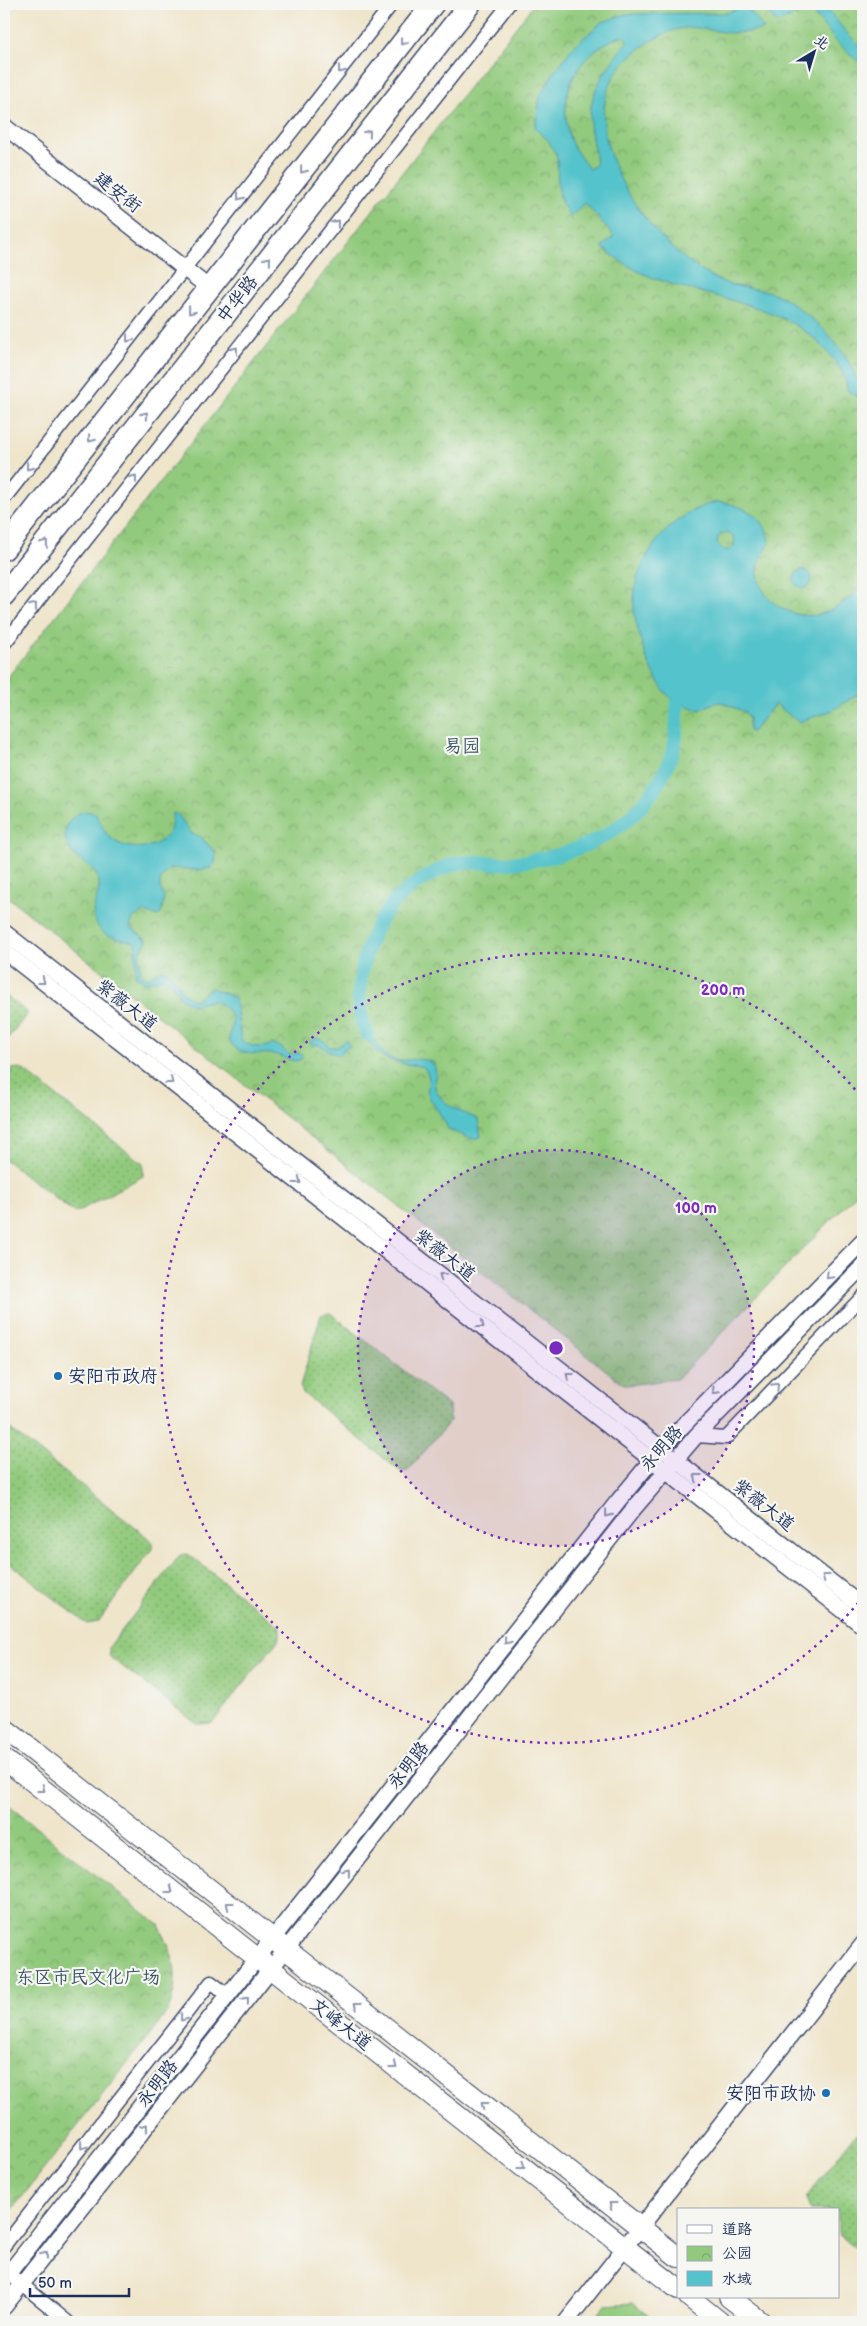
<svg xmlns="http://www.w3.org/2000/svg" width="867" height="2326" font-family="'Balsamiq Sans','LXGW WenKai TC',sans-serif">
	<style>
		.grass { fill: #92ca7d; stroke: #567c6e }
		.park { fill: url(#park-crowns); stroke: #567c6e }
		.garden { fill: url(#garden-dots); stroke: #567c6e }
		.water { fill: #55c3cb; stroke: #387994; fill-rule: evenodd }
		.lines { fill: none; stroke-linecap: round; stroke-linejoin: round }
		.canal { stroke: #55c3cb; stroke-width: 14 }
		.minor-casing { stroke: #3b4a6e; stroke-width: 15 }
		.tertiary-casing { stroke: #3b4a6e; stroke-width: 18 }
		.primary-casing { stroke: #3b4a6e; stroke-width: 22 }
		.trunk-casing { stroke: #3b4a6e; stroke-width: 24 }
		.minor { stroke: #fff; stroke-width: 12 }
		.tertiary { stroke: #fff; stroke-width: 15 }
		.primary { stroke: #fff; stroke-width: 20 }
		.trunk { stroke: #fff; stroke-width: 21 }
		.oneway { stroke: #8d97ae }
		.ring { fill: none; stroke: #7b2cbf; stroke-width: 2.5; stroke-dasharray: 2.5 5 }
		.poi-dot { fill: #1f6fb2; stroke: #f6f6f2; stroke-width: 2 }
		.labels { text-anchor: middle; stroke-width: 4.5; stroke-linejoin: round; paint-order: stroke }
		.street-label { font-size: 18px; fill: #1b2f5e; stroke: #f6f6f2 }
		.park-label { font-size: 18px; fill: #395666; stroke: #f6f6f2 }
		.poi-label { font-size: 18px; fill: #1b2f5e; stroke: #f6f6f2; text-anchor: start }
		.centre { fill: #7b2cbf; stroke: #f6f6f2; stroke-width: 2.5 }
		.ring-label { font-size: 15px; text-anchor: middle; font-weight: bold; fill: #7b2cbf; stroke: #f6f6f2; stroke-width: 4.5; stroke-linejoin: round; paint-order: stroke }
	</style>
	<defs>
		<pattern id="park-crowns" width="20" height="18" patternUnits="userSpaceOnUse" patternTransform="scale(1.25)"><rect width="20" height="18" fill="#92ca7d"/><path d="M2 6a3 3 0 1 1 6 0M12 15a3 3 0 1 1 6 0" fill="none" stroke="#76a46a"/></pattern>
		<pattern id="garden-dots" width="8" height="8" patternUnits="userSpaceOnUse" patternTransform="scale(1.25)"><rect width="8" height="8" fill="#92ca7d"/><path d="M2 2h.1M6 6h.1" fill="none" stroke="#76a46a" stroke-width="1.8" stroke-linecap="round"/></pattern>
	</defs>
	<rect width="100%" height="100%" fill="#f6f6f2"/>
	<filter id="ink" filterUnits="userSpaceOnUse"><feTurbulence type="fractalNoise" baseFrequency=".02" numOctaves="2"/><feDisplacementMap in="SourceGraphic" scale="10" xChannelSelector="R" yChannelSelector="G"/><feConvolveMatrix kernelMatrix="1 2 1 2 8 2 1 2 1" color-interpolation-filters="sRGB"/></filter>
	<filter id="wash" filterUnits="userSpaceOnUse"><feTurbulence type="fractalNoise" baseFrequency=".0096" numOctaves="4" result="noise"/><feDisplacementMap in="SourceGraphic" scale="20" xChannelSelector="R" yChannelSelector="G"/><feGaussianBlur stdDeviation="1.12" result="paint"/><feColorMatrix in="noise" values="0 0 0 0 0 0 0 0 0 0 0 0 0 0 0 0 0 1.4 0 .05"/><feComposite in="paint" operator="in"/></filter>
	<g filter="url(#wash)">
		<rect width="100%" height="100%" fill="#efe5cb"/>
		<!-- grass -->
		<polygon class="grass" points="632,2303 656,2322 592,2322 606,2305"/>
		<!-- park -->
		<g class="park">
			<polygon points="534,4 863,4 863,1187 677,1379 627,1385 622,1383 4,894 4,682"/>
			<path d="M4,1802L159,1925C175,1958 181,1976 168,2011L4,2220Z"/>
		</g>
		<!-- garden -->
		<g class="garden">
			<polygon points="4,994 28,1013 4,1043"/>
			<polygon points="21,1068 143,1164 143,1176 75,1213 4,1159 4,1078 11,1069"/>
			<polygon points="330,1313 449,1406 450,1421 408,1471 401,1472 303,1393 300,1386 321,1315"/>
			<polygon points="4,1424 152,1541 152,1549 98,1622 87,1624 4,1559"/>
			<polygon points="188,1554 280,1627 280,1638 212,1723 197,1724 110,1657 109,1647 180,1555"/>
			<polygon points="858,2134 863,2135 863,2254 838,2234 838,2210 810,2210 806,2198 852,2138"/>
		</g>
		<!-- water -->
		<g class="water">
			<polygon points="761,4 788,4 798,14 777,23"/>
			<polygon points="806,4 823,4 846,32 863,49 863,66 836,41"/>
			<path d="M746,6L764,29C750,32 737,34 723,32C707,30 693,25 678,29C663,33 650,41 638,50C558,109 635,225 696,267C708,275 723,284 737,286C750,289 766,289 778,295C788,299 797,307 806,314C833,335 857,366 863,400L847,390C847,379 841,369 834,360C791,301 716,302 654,278C634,271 618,260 602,247L614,236L585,203L570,217L561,202L558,184L557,156L548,140L535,128L540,96L554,72L573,47L602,22L626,14L726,13ZM621,36L625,37L627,42C609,65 591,87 590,118C590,134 595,149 596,165L589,169C582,159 571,146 569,135C557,90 579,52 621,36Z"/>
			<path d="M717,502C741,504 769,516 769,544C765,552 759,559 758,568C755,600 794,622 821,614C837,609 850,597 863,587V691L833,710L799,722L775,704L752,732L749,731V718L745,712L721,702L714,703L699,710C691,707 679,704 671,698C663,693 649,666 646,656C641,641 635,624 634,608C631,560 672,511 717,502ZM727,533C734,536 735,539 734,546L729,550C721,550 719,547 717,540L721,534Z"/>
			<circle cx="803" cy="579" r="9"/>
			<path d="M84,811L96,813C100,822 104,833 112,839C129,853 161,850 170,830C172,825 172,819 172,814L175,813L180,817L192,834L200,836L216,853L215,863L211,868L200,870L170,868C159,878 157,884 164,897L161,914L156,916L144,912L133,918L130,927L147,940L139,955L141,975L148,978L155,974L160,969C181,974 175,995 195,1000L211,988L235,998L241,1040C252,1048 261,1049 273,1044L281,1047L289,1055L299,1053L303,1056L300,1060C289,1062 286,1057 277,1055C260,1051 241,1060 229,1040L233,1018C220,999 215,999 194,1005L182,999L171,982L163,978L146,982L136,976V943C127,939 109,938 103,932C81,910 105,896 98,878C93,864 78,862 71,851C59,833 66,818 84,811Z"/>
			<path d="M367,1034C378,1039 379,1056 395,1060C406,1062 424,1055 433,1064C439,1071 433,1080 435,1087C440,1105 463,1113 478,1119L481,1137C471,1142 458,1133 448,1129C445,1120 429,1099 428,1094C426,1082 433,1081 424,1067C398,1061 384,1066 368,1040H364L362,1036Z"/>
			<path d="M315,1038L323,1040L329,1047H338L346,1040L350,1046L344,1049L340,1055C330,1054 326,1047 316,1044L311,1046L309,1044Z"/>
		</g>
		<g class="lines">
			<!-- canal -->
			<path class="canal" d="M367,1034C349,998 365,940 388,909C399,893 428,875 446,867C466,858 488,865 509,863C581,857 643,828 671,757C678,740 676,719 678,701"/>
		</g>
	</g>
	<g filter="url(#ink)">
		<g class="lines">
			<!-- minor casing -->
			<g class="minor-casing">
				<g id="minor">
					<polyline points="4,499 392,4"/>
					<polyline points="4,644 509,4"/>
					<polyline points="696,1436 726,1438 863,1296"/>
					<polyline points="4,2246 211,1982 228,1995"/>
					<polyline points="8,2273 68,2322"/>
				</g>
			</g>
			<!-- tertiary casing -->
			<g class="tertiary-casing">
				<g id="tertiary">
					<polyline points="4,126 209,288"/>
					<polyline points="4,932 863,1607"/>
					<polyline points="4,951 863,1626"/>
					<polyline points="4,2279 618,1501 669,1440 863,1241"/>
					<polyline points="4,2307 631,1512 696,1436 863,1266"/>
					<polyline points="566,2322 863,1944"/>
				</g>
			</g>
			<!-- primary casing -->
			<g class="primary-casing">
				<g id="primary">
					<polyline points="4,1728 678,2257"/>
					<polyline points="4,1759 678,2289"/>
					<polyline points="689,2297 720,2322"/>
					<polyline points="729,2297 761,2322"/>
				</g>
			</g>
			<!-- trunk casing -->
			<g class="trunk-casing">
				<g id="trunk">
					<polyline points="4,549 433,4"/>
					<polyline points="4,595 470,4"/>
				</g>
			</g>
			<!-- minor -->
			<use href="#minor" class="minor"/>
			<!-- tertiary -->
			<use href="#tertiary" class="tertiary"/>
			<!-- primary -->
			<use href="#primary" class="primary"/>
			<!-- trunk -->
			<use href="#trunk" class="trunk"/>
		</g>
		<!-- one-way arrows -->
		<defs><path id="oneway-chevron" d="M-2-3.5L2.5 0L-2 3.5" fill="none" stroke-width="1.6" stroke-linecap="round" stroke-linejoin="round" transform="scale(1.25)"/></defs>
		<g class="oneway">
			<use href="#oneway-chevron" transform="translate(403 42) rotate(128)"/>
			<use href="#oneway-chevron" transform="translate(341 70) rotate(128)"/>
			<use href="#oneway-chevron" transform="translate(368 133) rotate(-52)"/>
			<use href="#oneway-chevron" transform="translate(303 170) rotate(128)"/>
			<use href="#oneway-chevron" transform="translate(240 197) rotate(128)"/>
			<use href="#oneway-chevron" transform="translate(336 223) rotate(-52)"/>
			<use href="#oneway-chevron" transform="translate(268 260) rotate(-52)"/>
			<use href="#oneway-chevron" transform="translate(191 311) rotate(128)"/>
			<use href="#oneway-chevron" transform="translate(129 339) rotate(128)"/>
			<use href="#oneway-chevron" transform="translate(235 350) rotate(-52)"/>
			<use href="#oneway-chevron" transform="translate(145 415) rotate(-52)"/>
			<use href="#oneway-chevron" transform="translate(91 439) rotate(128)"/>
			<use href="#oneway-chevron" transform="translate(29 467) rotate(128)"/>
			<use href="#oneway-chevron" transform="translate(134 478) rotate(-52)"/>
			<use href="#oneway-chevron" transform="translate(45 543) rotate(-52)"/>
			<use href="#oneway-chevron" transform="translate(34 606) rotate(-52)"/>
			<use href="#oneway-chevron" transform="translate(42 981) rotate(38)"/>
			<use href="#oneway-chevron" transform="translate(170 1081) rotate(38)"/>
			<use href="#oneway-chevron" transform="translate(298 1181) rotate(38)"/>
			<use href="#oneway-chevron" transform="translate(442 1276) rotate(-142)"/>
			<use href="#oneway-chevron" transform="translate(829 1276) rotate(135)"/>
			<use href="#oneway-chevron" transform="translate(481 1325) rotate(38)"/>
			<use href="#oneway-chevron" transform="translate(569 1376) rotate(-142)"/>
			<use href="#oneway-chevron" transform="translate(776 1386) rotate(-46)"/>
			<use href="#oneway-chevron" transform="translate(715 1391) rotate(134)"/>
			<use href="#oneway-chevron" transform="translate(697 1477) rotate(-142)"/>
			<use href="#oneway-chevron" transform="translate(608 1514) rotate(128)"/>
			<use href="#oneway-chevron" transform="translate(825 1577) rotate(-142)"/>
			<use href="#oneway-chevron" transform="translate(507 1641) rotate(128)"/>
			<use href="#oneway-chevron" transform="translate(42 1789) rotate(38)"/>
			<use href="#oneway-chevron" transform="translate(347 1872) rotate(-52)"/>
			<use href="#oneway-chevron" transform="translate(170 1890) rotate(38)"/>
			<use href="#oneway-chevron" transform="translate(229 1905) rotate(-142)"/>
			<use href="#oneway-chevron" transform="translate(246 2000) rotate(-52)"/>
			<use href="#oneway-chevron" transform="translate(357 2005) rotate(-142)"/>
			<use href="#oneway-chevron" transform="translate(183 2018) rotate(128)"/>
			<use href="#oneway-chevron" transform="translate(394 2066) rotate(38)"/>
			<use href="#oneway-chevron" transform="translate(484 2105) rotate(-142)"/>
			<use href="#oneway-chevron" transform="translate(145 2127) rotate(-52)"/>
			<use href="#oneway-chevron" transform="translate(83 2146) rotate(128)"/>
			<use href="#oneway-chevron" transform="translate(522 2166) rotate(38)"/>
			<use href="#oneway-chevron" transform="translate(612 2205) rotate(-142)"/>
			<use href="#oneway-chevron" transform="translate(45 2255) rotate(-52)"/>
		</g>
	</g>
	<!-- distance rings -->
	<circle cx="556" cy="1348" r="198" fill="#7b2cbf" fill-opacity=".12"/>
	<g class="ring">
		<circle cx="556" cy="1348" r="198"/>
		<path d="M863 1597A395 395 0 1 1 863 1099"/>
	</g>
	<!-- markers -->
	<g class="poi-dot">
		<circle cx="58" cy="1376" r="5"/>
		<circle cx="826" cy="2093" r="5"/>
	</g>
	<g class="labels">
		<!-- street labels -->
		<g class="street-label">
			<text transform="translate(118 192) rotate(38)" y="6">建安街</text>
			<text transform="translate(237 299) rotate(-52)" y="6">中华路</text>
			<text transform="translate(127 1005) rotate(38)" y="6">紫薇大道</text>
			<text transform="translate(445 1255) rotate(38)" y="6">紫薇大道</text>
			<text transform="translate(661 1448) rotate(-49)" y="6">永明路</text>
			<text transform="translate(764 1505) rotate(38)" y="6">紫薇大道</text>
			<text transform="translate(408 1765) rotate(-52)" y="6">永明路</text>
			<text transform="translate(341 2024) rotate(38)" y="6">文峰大道</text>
			<text transform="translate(157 2083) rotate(-52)" y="6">永明路</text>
		</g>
		<!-- park labels -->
		<g class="park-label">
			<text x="462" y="752">易园</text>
			<text x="88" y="1983">东区市民文化广场</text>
		</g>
		<!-- poi labels -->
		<g class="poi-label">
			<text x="68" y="1382">安阳市政府</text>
			<text x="816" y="2099" text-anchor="end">安阳市政协</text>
		</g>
	</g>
	<circle cx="556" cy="1348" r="8" class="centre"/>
	<g class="ring-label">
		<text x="723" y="995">200 m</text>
		<text x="696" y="1213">100 m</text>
	</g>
	<!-- margin -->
	<rect width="867" height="2326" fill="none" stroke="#f6f6f2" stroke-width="20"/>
	<!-- legend -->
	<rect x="677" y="2208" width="162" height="90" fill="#f6f6f2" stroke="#9ea6b7"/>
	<rect x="687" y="2225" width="25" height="8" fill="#ffffff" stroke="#9ea6b7"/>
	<text x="722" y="2234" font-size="15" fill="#1b2f5e">道路</text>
	<rect x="687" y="2246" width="25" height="15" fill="url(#park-crowns)" stroke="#9ea6b7"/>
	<text x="722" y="2258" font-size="15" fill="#1b2f5e">公园</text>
	<rect x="687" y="2271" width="25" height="15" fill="#55c3cb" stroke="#9ea6b7"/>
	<text x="722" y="2284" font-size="15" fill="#1b2f5e">水域</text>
	<!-- north arrow -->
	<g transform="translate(814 52) rotate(38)" stroke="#f6f6f2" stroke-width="4" paint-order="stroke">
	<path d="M0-4L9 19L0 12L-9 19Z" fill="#1b2f5e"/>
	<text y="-8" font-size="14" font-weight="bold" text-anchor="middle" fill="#1b2f5e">北</text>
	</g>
	<!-- scale -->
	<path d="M30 2288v8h99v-8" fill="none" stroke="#1b2f5e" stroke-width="2.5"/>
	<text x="38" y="2288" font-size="15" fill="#1b2f5e" stroke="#f6f6f2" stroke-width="4" paint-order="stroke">50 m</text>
</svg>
